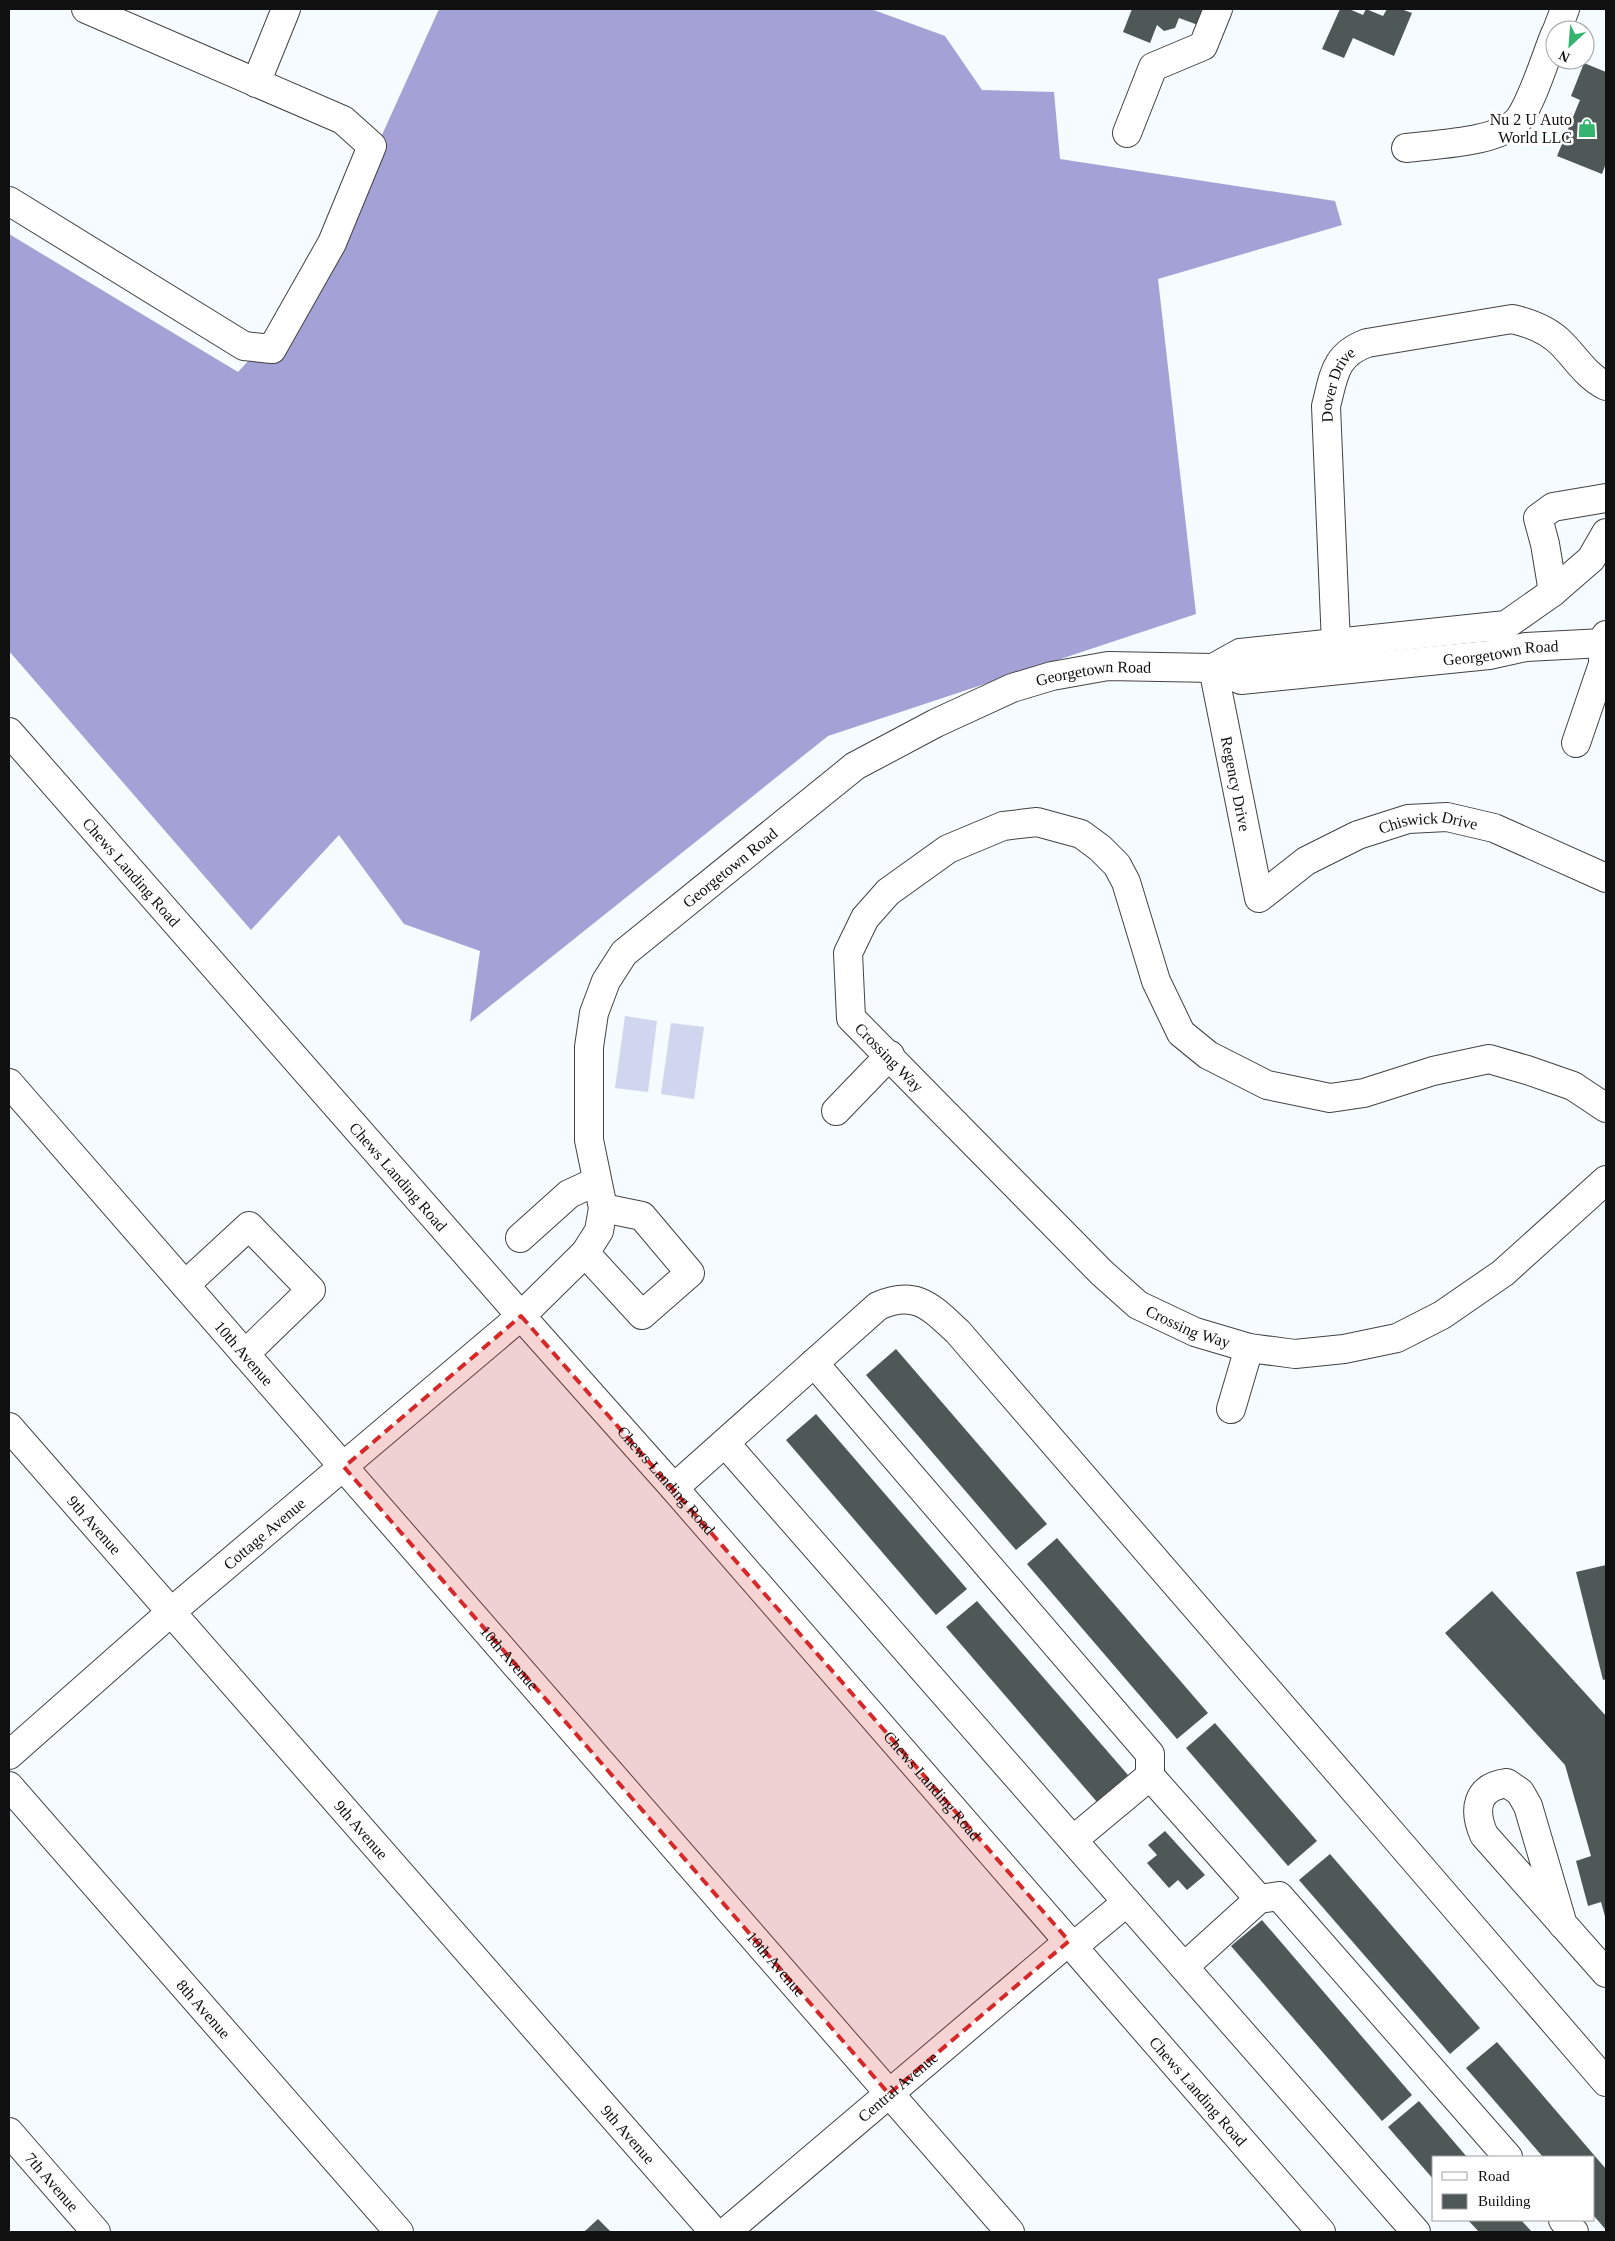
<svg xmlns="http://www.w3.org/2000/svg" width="1615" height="2241" font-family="Georgia,serif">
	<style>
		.forest { fill: #a3a1d6 }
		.pitch { fill: #d1d6ef }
		.building { fill: #4e5857 }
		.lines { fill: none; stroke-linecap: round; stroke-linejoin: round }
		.minor-casing { stroke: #434343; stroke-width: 30 }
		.minor { stroke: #fff; stroke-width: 28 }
		.marked { fill: #d62828; fill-opacity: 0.2; stroke: #d62828; stroke-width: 4; stroke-dasharray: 10 6; stroke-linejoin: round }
		.labels { text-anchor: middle; stroke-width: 5; stroke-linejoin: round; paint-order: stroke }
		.poi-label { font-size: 16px; fill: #101010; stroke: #fff; text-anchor: end }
		.street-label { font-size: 16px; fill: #101010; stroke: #fff }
	</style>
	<rect width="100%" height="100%" fill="#f5fbfe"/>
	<!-- forest -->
	<polygon class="forest" points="439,9 871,9 945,36 982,90 1054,92 1060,159 1335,201 1342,225 1158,279 1196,614 828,736 470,1022 480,951 404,924 339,835 251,930 9,651 9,234 238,372 310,294"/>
	<!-- pitch -->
	<g class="pitch">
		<polygon points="625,1016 657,1021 648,1092 615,1088"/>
		<polygon points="671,1023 704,1027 694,1099 661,1094"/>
	</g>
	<!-- building -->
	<g class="building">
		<polygon points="1132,9 1204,9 1198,25 1179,18 1175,28 1164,31 1157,25 1150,43 1123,32"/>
		<polygon points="1340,9 1349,9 1363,15 1366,9 1383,16 1387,9 1401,9 1412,13 1394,56 1353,38 1344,58 1322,49"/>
		<polygon points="1584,63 1606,72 1606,163 1602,174 1557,156 1580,100 1571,96"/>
		<polygon points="896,1349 1047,1524 1016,1550 866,1375"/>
		<polygon points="816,1414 967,1589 936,1615 786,1440"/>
		<polygon points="1057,1538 1208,1713 1177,1739 1027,1564"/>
		<polygon points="1606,1565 1606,1679 1603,1680 1576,1572"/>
		<polygon points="1492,1591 1606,1716 1606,1920 1601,1902 1588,1906 1576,1861 1591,1856 1565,1765 1445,1633"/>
		<polygon points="977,1601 1128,1775 1097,1802 946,1627"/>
		<polygon points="1215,1723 1317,1841 1288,1866 1186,1748"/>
		<polygon points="1165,1831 1205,1875 1187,1890 1178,1880 1169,1888 1147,1863 1157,1855 1148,1845"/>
		<polygon points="1330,1854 1480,2028 1450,2054 1299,1880"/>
		<polygon points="1262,1920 1412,2095 1382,2121 1231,1946"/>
		<polygon points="1497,2042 1606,2169 1606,2230 1594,2216 1594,2157 1543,2157 1466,2068"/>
		<polygon points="1419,2101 1467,2157 1434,2157 1434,2180 1388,2127"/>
		<polygon points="598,2219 611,2232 585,2231"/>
		<polygon points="1468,2220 1521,2220 1532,2232 1479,2232"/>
	</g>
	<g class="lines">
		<!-- minor casing -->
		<g class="minor-casing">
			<g id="minor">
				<polyline points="1557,30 1565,9"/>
				<polyline points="256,83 286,9"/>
				<polyline points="1127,133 1153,67 1203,46 1218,9"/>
				<path d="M1406,148C1437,144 1499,143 1519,119C1532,102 1546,56 1555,34"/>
				<polyline points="9,201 244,346 272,349 332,243 372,146 343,120 86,9"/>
				<polyline points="1553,592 1545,544 1538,518 1553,507 1606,498"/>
				<path id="s1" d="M1336,644L1326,406C1334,376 1334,355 1367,343L1512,319C1530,323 1548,330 1561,343C1576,358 1587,377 1606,386"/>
				<path id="s2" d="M1213,668L1259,898L1306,861L1358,835L1408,819L1447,817L1494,828L1606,878"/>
				<polyline points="1213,668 1240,653 1506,625 1553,592 1591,559 1606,533"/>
				<path id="s3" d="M9,732L521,1316L674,1488L1321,2232"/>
				<polyline points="1576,743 1603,664 1603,643 1606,635"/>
				<path id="s4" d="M9,1083L1010,2232"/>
				<path id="s5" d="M1606,1108L1573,1086L1527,1070L1489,1059L1433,1071L1364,1093L1330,1098L1267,1085L1208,1055L1181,1033L1156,981L1126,882L1117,865L1100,848L1081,834L1037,822L1003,826L948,849L888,892L865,918L848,953L851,1018L1102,1273L1138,1305L1195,1332L1249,1348L1295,1354L1344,1349L1397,1338L1442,1315L1503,1273L1606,1180"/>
				<polyline points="836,1111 890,1055"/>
				<polyline points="520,1238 569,1194 597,1181"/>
				<polyline points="585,1253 642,1315 690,1273 642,1216 603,1208"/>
				<polyline points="185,1285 249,1226 311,1290 245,1354"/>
				<polyline points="814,1363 1150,1754 1150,1776"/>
				<polyline points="1231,1409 1249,1348"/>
				<path id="s6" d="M9,1427L714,2232"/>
				<polyline points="725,1443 1416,2232"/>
				<path d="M674,1488L878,1306C916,1289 931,1307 958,1332C1175,1581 1390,1832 1606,2082"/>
				<path id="s7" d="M9,1755L171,1612L521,1316L585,1253L599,1231L603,1208L589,1140V1047L594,1013L606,981L624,953L855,766L936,723L1012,688L1052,676L1108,666L1213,668L1241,680L1489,655L1526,647L1603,643"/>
				<path id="s8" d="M9,1786L399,2232"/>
				<polyline points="1073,1840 1150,1776 1259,1899 1184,1967"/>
				<polyline points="1259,1899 1279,1896 1508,2157"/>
				<path d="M1563,1925L1528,1806L1520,1792L1507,1783C1476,1787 1473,1810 1484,1835L1606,1973"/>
				<polyline points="1074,1946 1127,1902"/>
				<path id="s9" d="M9,2132L96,2232"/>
				<polyline points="1563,2220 1574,2232"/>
				<path id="s10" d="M726,2232L1069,1941"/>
			</g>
		</g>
		<!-- minor -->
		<use href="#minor" class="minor"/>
	</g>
	<!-- marked area -->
	<path class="marked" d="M521,1316L1069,1941L889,2094L344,1467Z"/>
	<!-- icons -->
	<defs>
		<g id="shop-bare" transform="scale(1.5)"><path d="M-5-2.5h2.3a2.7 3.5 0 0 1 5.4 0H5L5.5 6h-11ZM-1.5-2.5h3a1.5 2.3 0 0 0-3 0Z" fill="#33b56e" stroke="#fff" stroke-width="2.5" paint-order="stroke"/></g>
	</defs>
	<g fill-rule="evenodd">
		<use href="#shop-bare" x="1587" y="128"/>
	</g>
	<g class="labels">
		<!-- poi labels -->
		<g class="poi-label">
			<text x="1572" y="125">Nu 2 U Auto<tspan x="1572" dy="18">World LLC</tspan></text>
		</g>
		<!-- street labels -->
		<g class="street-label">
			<text dy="6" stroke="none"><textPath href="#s1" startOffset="262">Dover Drive</textPath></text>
			<text dy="6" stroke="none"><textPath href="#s7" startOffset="2046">Georgetown Road</textPath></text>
			<text dy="6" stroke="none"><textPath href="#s7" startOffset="1634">Georgetown Road</textPath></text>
			<text dy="6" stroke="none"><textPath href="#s2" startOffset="118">Regency Drive</textPath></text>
			<text dy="6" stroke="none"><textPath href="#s2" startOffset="425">Chiswick Drive</textPath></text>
			<text dy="6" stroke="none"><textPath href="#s7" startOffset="1214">Georgetown Road</textPath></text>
			<text dy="6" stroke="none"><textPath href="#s3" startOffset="186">Chews Landing Road</textPath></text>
			<text dy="6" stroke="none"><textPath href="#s5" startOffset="1092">Crossing Way</textPath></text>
			<text dy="6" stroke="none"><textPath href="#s3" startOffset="591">Chews Landing Road</textPath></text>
			<text dy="6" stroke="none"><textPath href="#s5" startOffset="1498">Crossing Way</textPath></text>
			<text dy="6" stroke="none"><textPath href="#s4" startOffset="358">10th Avenue</textPath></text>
			<text dy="6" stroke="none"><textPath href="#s3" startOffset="996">Chews Landing Road</textPath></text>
			<text dy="6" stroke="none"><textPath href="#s6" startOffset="130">9th Avenue</textPath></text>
			<text dy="6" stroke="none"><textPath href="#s7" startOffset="338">Cottage Avenue</textPath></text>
			<text dy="6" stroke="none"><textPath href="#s4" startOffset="762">10th Avenue</textPath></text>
			<text dy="6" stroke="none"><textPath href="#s3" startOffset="1401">Chews Landing Road</textPath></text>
			<text dy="6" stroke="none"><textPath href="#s6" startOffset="535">9th Avenue</textPath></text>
			<text dy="6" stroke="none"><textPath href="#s4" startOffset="1168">10th Avenue</textPath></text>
			<text dy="6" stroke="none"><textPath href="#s8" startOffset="296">8th Avenue</textPath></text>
			<text dy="6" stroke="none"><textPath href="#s10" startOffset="225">Central Avenue</textPath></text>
			<text dy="6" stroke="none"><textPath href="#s3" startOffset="1806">Chews Landing Road</textPath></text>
			<text dy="6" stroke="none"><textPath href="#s6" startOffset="940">9th Avenue</textPath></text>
			<text dy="6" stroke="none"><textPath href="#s9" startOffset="66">7th Avenue</textPath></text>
		</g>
	</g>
	<!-- border -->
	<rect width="1615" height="2241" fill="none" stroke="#101010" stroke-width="20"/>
	<!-- legend -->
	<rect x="1432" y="2156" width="162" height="65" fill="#ffffff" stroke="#9f9f9f"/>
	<rect x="1442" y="2172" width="25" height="8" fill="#ffffff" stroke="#9f9f9f"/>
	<text x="1478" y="2181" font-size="15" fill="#101010">Road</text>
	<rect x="1442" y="2194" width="25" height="15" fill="#4e5857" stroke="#9f9f9f"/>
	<text x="1478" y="2206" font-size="15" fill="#101010">Building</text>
	<!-- north arrow -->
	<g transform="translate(1570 45) rotate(206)"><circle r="24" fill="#ffffff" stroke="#9f9f9f"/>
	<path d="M0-4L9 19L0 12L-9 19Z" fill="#33b56e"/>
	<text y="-8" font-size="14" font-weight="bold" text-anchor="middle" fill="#101010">N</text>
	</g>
</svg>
